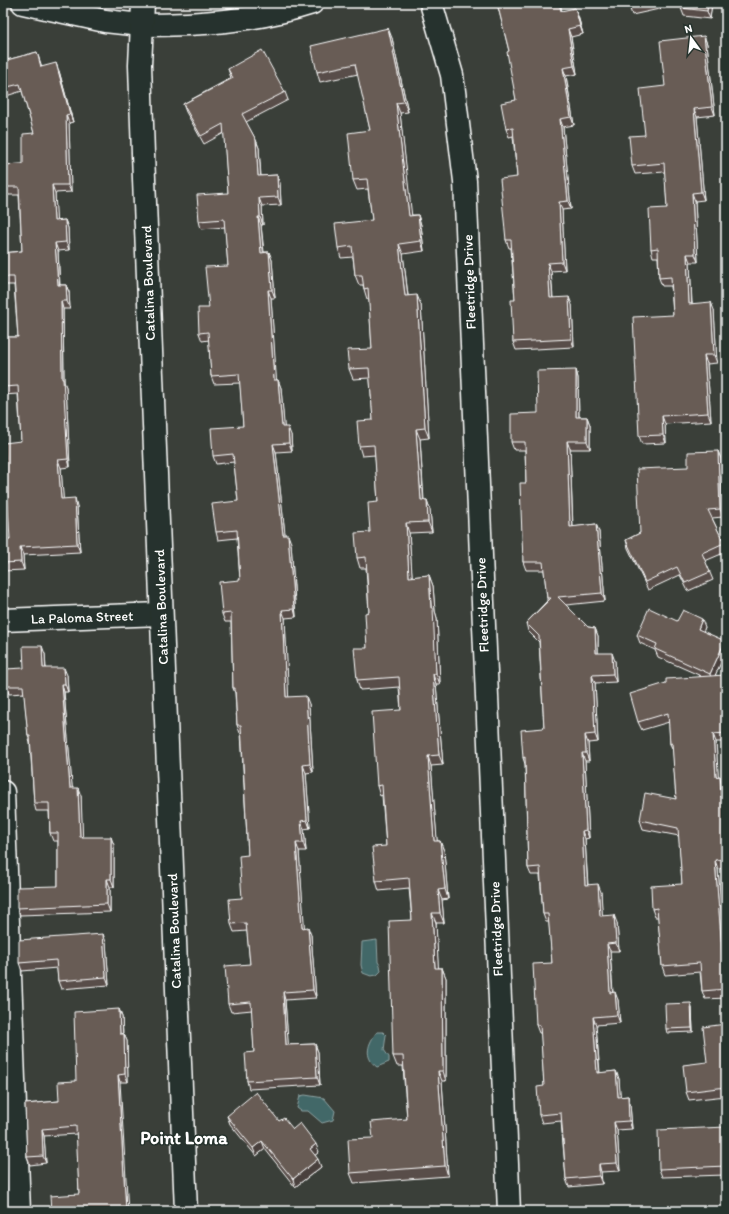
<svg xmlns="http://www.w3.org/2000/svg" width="729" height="1214" font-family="Itim,sans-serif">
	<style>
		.water { fill: #436768; stroke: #8ea4a4 }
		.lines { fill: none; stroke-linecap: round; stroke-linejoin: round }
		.minor-casing { stroke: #fff; stroke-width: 25 }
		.major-casing { stroke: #fff; stroke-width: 25 }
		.minor { stroke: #26332d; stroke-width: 22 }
		.major { stroke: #26332d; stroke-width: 22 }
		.wall { fill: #594e49; stroke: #fff }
		.shaded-wall { fill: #48403c; stroke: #fff }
		.building { fill: #675b55; stroke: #fff }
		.labels { text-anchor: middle; stroke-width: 3; stroke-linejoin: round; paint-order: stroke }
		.street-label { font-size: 14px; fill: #fff; stroke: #26332d }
		.district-label { font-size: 18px; font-weight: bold; fill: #fff; stroke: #26332d }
	</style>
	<rect width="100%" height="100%" fill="#3a3f39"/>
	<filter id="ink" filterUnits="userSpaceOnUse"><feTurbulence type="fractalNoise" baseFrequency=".025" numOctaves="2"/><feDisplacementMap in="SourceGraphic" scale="8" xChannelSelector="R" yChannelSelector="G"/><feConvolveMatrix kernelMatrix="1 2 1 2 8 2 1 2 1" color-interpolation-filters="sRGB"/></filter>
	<g filter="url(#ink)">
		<!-- water -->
		<g class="water">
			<polygon points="377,940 378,962 380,965 381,971 377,975 371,976 363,973 361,965 362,942"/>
			<path d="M377,1032H383L386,1035L384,1050L389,1057V1062L377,1067C363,1057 368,1043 377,1032Z"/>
			<polygon points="305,1095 324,1098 335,1111 333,1120 322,1123 308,1111 301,1111 297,1108 300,1096"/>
		</g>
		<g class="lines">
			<!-- minor casing -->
			<g class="minor-casing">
				<g id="minor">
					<polyline points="431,3 452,75 465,181 509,1211"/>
					<path d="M141,25C200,25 256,21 312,3"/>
					<polyline points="3,620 161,614"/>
					<polyline points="3,792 19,1211"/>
				</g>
			</g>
			<!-- major casing -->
			<g class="major-casing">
				<g id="major">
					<polyline points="23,3 105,21 141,25"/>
					<polyline points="143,3 140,65 143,154 186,1211"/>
				</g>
			</g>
			<!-- minor -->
			<use href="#minor" class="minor"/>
			<!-- major -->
			<use href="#major" class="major"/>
		</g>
		<!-- wall -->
		<g class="wall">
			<polygon points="497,3 560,3 562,11 578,16 583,34 571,37 577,74 566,76 574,125 563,127 571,209 562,210 565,270 551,271 553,298 572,305 574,347 516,350 513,342 515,300 511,248 509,248 506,240 517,177 513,136 509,137 506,129 516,100 509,51"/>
			<polygon points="628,3 712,3 710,19 684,16 681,8 682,4 632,15"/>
			<polygon points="704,36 707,44 715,115 697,117 704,200 695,201 698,262 690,262 692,303 714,310 717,363 707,364 711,421 665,424 666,443 642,444 639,436 673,315 671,286 662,286 659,278 658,257 653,257 651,249 667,208 665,172 635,174 632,166 665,86"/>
			<polygon points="392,38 408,112 400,113 411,215 418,215 421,225 424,251 403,254 408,295 421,305 429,438 420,439 424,500 427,500 430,510 432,532 409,533 412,577 429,575 433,586 435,611 437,618 440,684 436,684 443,765 431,766 437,841 440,841 444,851 448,899 442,900 444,923 436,923 438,968 442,968 446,978 446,1081 442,1081 448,1176 354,1183 350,1173 373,1138 407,1119 403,1066 397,1066 393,1056 412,920 409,888 379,891 376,881 386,846 382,795 380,796 377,786 401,710 399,687 360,690 357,680 367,648 369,612 366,568 360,568 357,558 370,532 378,502 375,455 362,456 359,446 373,420 370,378 353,379 349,369 372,349 369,299 367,299 364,289 363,285 359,285 355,275 353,257 341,258 338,248 372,220 368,189 357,190 353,180 370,130 358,74 320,82 317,72"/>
			<polygon points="37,52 42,67 59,71 73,122 69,123 71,192 55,193 56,221 65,220 68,228 69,250 58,251 60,285 66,285 69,292 70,309 63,309 64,382 66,387 70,467 61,468 63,499 77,506 80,552 23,555 24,570 3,571 3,540 10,539 21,441 18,394 3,395 3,337 18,337 14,285 3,285 3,253 22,251 19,195 3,195 3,165 23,164 34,133 22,91 3,97 3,61"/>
			<polygon points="228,69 285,92 288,100 246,122 256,140 259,148 261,176 277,175 280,183 281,205 262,206 263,225 261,225 264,252 269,252 272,260 275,298 271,298 276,380 278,380 281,388 284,427 291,435 292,451 276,452 285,535 291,543 296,617 285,618 288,697 309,704 313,772 306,773 310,828 304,829 306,851 299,851 304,928 311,935 316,998 285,1000 288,1045 315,1044 318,1052 320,1085 249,1089 247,1081 254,1052 252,1010 231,1012 228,1004 250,964 247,931 234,932 231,924 242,898 248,855 241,733 240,733 237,725 235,693 233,688 231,622 225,622 222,614 240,580 237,538 218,540 216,532 238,501 234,462 216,464 213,456 243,426 240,383 214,384 211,376 209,340 202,341 199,333 209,308 228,266 225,227 201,229 199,221 228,193 224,133 204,144 186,112 183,104 231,78"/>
			<polygon points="576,370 578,378 579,417 587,417 590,425 590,449 570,449 573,527 596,524 599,532 605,601 566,605 588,627 595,628 598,636 598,653 615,661 616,682 595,683 598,742 588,743 589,761 585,761 589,838 585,839 588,885 601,892 602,916 617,923 619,951 610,951 613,992 618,1000 620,1023 596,1025 600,1073 616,1071 619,1079 620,1097 628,1096 630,1104 632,1129 617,1130 620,1171 601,1172 602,1184 569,1187 566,1179 561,1121 542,1123 539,1115 544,1086 541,1033 539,1033 536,1025 552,963 549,922 546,922 543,914 540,875 531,875 528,868 525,764 523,758 544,728 539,642 528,631 526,623 547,601 547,598 544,570 526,570 523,562 526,483 525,450 514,450 511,442 538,413"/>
			<polygon points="718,451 721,459 723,517 712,518 724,543 726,552 705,561 713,580 688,591 680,575 648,590 628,548 626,540 640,533 688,467"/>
			<polygon points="677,621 705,627 703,632 725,641 726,645 726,652 715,675 726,677 726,742 716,742 718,777 720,776 723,785 724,797 726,797 726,868 718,869 726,963 726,998 705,999 702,991 700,972 665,975 662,966 658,917 655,917 652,909 682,884 679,836 643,829 640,820 676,799 673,750 670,744 669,722 642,730 638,722 701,676 658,657 655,650 640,643 637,635"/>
			<polygon points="45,654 46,668 67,675 68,692 64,692 72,788 81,796 82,837 114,845 114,887 110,887 110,912 20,915 17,908 58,886 58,841 53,841 50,833 49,811 36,811 34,803 30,743 28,736 24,693 9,694 6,686 24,668"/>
			<polygon points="106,942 109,985 61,989 58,981 57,968 22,971 19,963"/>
			<polygon points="692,1008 693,1032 667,1033 666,1029"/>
			<polygon points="119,1009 122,1017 123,1034 124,1034 127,1041 128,1082 120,1082 79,1194 77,1134 44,1136 46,1163 30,1165 27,1157 25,1104 59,1101 76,1081"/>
			<polygon points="726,1024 726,1096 689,1100 686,1092 707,1062"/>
			<polygon points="227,1116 279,1121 293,1129 319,1152 315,1155 321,1167 295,1187 265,1149 256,1156 230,1124"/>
			<polygon points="726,1127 726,1175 662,1177 659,1169"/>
		</g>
		<!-- shaded-wall -->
		<g class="shaded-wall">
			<polygon points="708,3 712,3 710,19 707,11"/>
			<polygon points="575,8 578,16 583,34 580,26"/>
			<polygon points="388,28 392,38 408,112 404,102"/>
			<polygon points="568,29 571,37 577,74 574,66"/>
			<polygon points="704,36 707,44 715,115 712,107"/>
			<polygon points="56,63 59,71 73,122 70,114"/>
			<polygon points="563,68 566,76 574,125 571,117"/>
			<polygon points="396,103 400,113 413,226 409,216"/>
			<polygon points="694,109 697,117 704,200 701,192"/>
			<polygon points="66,115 69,123 71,192 68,185"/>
			<polygon points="560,119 563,127 571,209 568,201"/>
			<polygon points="256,140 259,148 261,184 258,176"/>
			<polygon points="277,175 280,183 281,205 278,197"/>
			<polygon points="52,185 55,193 57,228 54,221"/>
			<polygon points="692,193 695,201 698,262 695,254"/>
			<polygon points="259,198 262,206 263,225 260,217"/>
			<polygon points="559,202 562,210 565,270 562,262"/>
			<polygon points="418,215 421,225 424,251 421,241"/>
			<polygon points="258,217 261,225 264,261 261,253"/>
			<polygon points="65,220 68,228 69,250 66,242"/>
			<polygon points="55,243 58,251 60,293 58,285"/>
			<polygon points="399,244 403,254 409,306 405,296"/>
			<polygon points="269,252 272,260 275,298 272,290"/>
			<polygon points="687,254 690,262 692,312 689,304"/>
			<polygon points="548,263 551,271 553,306 550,298"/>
			<polygon points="66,285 69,292 70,309 67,301"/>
			<polygon points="268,290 271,298 277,388 274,380"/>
			<polygon points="417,295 421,305 429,438 425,428"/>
			<polygon points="569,297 572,305 574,347 571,339"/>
			<polygon points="61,301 63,309 64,382 66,387 70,467 68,459 62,379"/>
			<polygon points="711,302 714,310 717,363 714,355"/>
			<polygon points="704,355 707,364 711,421 708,413"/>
			<polygon points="576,370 578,378 579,425 576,417"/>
			<polygon points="278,380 281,388 285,435 282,427"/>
			<polygon points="662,416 665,424 666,443 663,435"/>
			<polygon points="587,417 590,425 590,449 587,441"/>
			<polygon points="288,427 291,435 292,451 289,443"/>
			<polygon points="416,429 420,439 424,510 421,500"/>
			<polygon points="567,441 570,449 573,535 570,527"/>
			<polygon points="273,444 276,452 286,543 283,535"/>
			<polygon points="718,451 721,459 723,517 720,509"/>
			<polygon points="58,460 61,468 64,507 61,499"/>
			<polygon points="75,498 77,506 80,552 77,544"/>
			<polygon points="427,500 430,510 432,532 428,522"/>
			<polygon points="406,523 409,533 413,587 409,577"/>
			<polygon points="596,524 599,532 605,601 602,593"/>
			<polygon points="288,535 291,543 296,617 294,609"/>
			<polygon points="20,547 23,555 24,570 21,562"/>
			<polygon points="429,575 433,586 435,611 437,618 440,684 436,674"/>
			<polygon points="282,610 285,618 289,705 286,697"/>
			<polygon points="702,619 705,627 701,637 698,629"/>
			<polygon points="595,628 598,636 598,661 596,653"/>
			<polygon points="725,641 726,645 726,652 712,682 710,674"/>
			<polygon points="42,646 45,654 46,676 43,668"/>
			<polygon points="612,653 615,661 616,682 613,674"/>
			<polygon points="64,668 67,675 68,692 65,684"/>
			<polygon points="433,674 436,684 443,765 439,755"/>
			<polygon points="592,675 595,683 598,742 595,734"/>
			<polygon points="62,684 64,692 73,796 70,788"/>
			<polygon points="306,696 309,704 313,772 310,764"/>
			<polygon points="713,734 716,742 719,785 716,777"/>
			<polygon points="585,735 588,743 589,761 586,753"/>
			<polygon points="582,753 585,761 589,838 586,830"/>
			<polygon points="428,756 431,766 438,851 434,841"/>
			<polygon points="303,765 306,773 310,828 307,820"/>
			<polygon points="720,776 723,785 724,806 721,797"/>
			<polygon points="78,788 81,796 83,845 80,837"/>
			<polygon points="301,821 304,829 306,851 303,843"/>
			<polygon points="582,831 585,839 588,893 585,885"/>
			<polygon points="111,837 114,845 114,887 111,879"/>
			<polygon points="440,841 444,851 448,899 445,889"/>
			<polygon points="296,843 299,851 305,936 302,928"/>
			<polygon points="715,860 718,869 726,965 723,963"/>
			<polygon points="107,879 110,887 110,912 107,904"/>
			<polygon points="598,884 601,892 603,924 600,916"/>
			<polygon points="438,890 442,900 444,923 440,913"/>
			<polygon points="432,913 436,923 439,979 435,968"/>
			<polygon points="614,915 617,923 619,951 616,943"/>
			<polygon points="308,927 311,935 316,998 313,990"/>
			<polygon points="103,934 106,942 109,985 106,977"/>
			<polygon points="607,944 610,951 613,1001 610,993"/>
			<polygon points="442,968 446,978 446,1081 443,1071"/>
			<polygon points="283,992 285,1000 289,1053 286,1045"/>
			<polygon points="615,992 618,1000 620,1023 617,1015"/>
			<polygon points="691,1003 692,1008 693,1032 692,1028"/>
			<polygon points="119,1009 122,1017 123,1042 120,1034"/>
			<polygon points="593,1017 596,1025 600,1081 597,1073"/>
			<polygon points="124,1034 127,1041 128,1082 125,1074"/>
			<polygon points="315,1044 318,1052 320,1085 317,1077"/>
			<polygon points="438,1071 442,1081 448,1176 445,1166"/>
			<polygon points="616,1071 619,1079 621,1105 618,1097"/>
			<polygon points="118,1075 120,1082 128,1211 126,1211"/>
			<polygon points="628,1096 630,1104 632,1129 629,1121"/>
			<polygon points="3,1119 4,1138 3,1136"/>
			<polygon points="614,1122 617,1130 620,1171 617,1163"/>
			<polygon points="42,1129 44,1136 46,1163 43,1156"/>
			<polygon points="262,1141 265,1149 256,1156 253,1148"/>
			<polygon points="316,1144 319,1152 313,1157 310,1149"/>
			<polygon points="318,1159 321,1167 295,1187 293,1179"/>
			<polygon points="599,1164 601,1172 602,1184 599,1176"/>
		</g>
		<!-- building -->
		<g class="building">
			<polygon points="497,3 559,3 561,11 575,8 580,26 568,29 574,66 563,68 571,117 560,119 568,201 559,202 562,262 548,263 550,298 569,297 571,339 513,342 511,300 515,300 511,240 506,240 500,179 517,177 513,128 506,129 501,103 516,100 507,52 509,51"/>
			<polygon points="628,3 649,3 629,7"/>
			<polygon points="682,3 708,3 707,11 681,8"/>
			<polygon points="388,28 404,102 396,103 409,216 418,215 421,241 399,244 405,296 417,295 425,428 416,429 421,500 427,500 428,522 406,523 409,577 429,575 431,608 433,608 436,674 433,674 439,755 428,756 434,841 440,841 445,889 438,890 440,913 432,913 435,968 442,968 443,1071 438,1071 445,1166 350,1173 348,1139 373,1138 371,1122 407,1119 403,1056 393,1056 389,921 412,920 409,878 376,881 372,847 386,846 382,785 377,786 372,712 401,710 399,677 357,680 354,648 367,648 365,613 369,612 366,557 357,558 355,533 370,532 368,503 378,502 374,445 359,446 357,421 373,420 369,368 349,369 347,350 372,349 368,288 364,289 362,275 355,275 352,246 338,248 335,224 372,220 367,179 353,180 348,133 370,130 355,64 317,72 311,46"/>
			<polygon points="704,36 712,107 694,109 701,192 692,193 695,254 687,254 689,304 711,302 714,355 704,355 708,413 662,416 663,435 639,436 633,317 673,315 671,277 659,278 658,248 651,249 649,209 667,208 664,163 632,166 629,136 645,135 640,89 665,86 660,41"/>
			<polygon points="262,50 285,92 242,114 256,140 258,176 277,175 278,197 259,198 260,217 258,217 261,253 269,252 272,290 268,290 274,380 278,380 282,427 288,427 289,443 273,444 283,535 288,535 294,609 282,610 286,697 306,696 310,764 303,765 307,820 301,821 303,843 296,843 302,928 308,927 313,990 283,992 286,1045 315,1044 317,1077 247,1081 245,1053 254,1052 251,1002 228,1004 225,966 250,964 246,923 231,924 229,899 242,898 239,856 248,855 241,725 237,725 235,688 233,688 231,613 222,614 219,582 240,580 237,530 216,532 212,504 238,501 233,454 213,456 211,428 243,426 239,374 211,376 208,332 199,333 198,308 209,308 205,267 228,266 224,219 199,221 197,195 228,193 223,124 201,136 183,104 233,78 228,69"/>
			<polygon points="37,52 41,67 56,63 70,114 66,115 68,185 52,185 54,221 65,220 66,242 55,243 58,285 66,285 67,301 61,301 62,379 63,379 68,459 58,460 61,499 75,498 77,544 20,547 21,562 3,563 3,540 10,539 4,443 21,441 18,386 3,387 3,337 18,337 14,277 3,277 3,253 22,251 19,187 3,187 3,165 23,164 23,134 34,133 20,84 3,88 3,61"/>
			<polygon points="576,370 576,417 587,417 587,441 567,441 570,527 596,524 602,593 558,597 588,627 595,628 596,653 612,653 613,674 592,675 595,734 585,735 586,753 582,753 586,830 582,831 585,885 598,884 600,916 614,915 616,943 607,944 610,993 615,992 617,1015 593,1017 597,1073 616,1071 618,1097 628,1096 629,1121 614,1122 617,1163 599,1164 599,1176 566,1179 561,1113 539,1115 537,1087 544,1086 540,1025 536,1025 533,964 552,963 548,914 543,914 540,867 528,868 525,757 523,758 521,730 544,728 539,636 526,623 551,598 547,598 543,562 523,562 520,483 526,483 525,442 511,442 511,414 538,413 537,371"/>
			<polygon points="718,451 720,509 708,510 724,543 702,553 710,572 685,583 677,567 645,582 626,540 640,533 637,469 688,467 688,452"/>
			<polygon points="649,608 677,621 683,610 702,619 698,629 725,641 710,674 655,649 657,644 637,635"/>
			<polygon points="23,646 42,646 43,668 64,668 65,684 62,684 70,788 78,788 80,837 111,837 111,879 107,879 107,904 17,908 17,887 58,886 58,833 50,833 49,803 34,803 30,736 28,736 23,686 6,686 5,669 24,668"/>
			<polygon points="725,675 726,689 726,733 713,734 716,777 720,776 721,797 726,797 726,859 715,860 723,963 726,963 726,989 702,991 700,963 662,966 657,908 652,909 651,886 682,884 678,828 640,820 645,793 676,799 672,743 670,744 668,713 638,722 630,694 666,683 666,679"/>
			<polygon points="103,934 106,977 58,981 56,960 19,963 19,940"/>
			<polygon points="691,1003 692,1028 666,1029 665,1004"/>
			<polygon points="119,1009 120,1034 124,1034 125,1074 118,1075 126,1211 51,1211 50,1196 79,1194 76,1126 42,1129 43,1156 27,1157 25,1104 59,1101 58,1082 76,1081 74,1012"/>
			<polygon points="726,1024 726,1087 686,1092 683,1065 707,1062 703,1027"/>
			<polygon points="256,1092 279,1121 284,1118 293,1129 300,1123 316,1144 310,1149 318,1159 293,1179 262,1141 253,1148 227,1116"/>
			<polygon points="726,1127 726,1166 659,1169 658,1130"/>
		</g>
	</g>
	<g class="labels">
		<!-- street labels -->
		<g class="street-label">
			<text transform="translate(469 282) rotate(-92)" y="5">Fleetridge Drive</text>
			<text transform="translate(148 283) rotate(-92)" y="5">Catalina Boulevard</text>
			<text transform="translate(482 605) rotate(-92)" y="5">Fleetridge Drive</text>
			<text transform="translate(161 607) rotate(-92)" y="5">Catalina Boulevard</text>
			<text transform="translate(82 617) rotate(-2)" y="5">La Paloma Street</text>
			<text transform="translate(496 929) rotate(-92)" y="5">Fleetridge Drive</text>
			<text transform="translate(174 931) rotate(-92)" y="5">Catalina Boulevard</text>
		</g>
		<!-- district labels -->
		<g class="district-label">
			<text x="184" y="1144">Point Loma</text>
		</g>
	</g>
	<!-- margin -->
	<rect width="729" height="1214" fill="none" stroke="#26332d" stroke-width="16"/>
	<rect x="8" y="8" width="713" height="1198" fill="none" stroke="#fff" stroke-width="1.5" filter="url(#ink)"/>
	<!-- north arrow -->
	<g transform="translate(691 38) rotate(345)" stroke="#26332d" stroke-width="3" paint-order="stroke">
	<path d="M0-3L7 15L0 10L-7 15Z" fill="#ffffff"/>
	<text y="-6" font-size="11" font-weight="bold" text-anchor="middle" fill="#ffffff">N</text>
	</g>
</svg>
